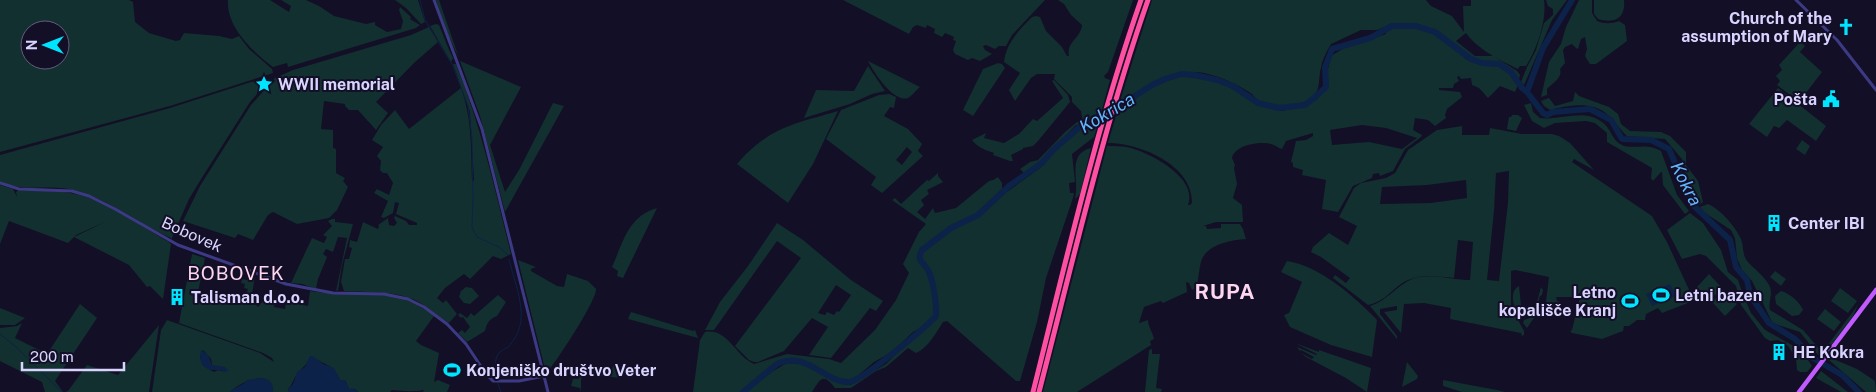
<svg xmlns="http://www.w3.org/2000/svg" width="1876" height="392" font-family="'Public Sans',sans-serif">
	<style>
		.green { fill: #12302f; fill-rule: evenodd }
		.water { fill: #0c2248 }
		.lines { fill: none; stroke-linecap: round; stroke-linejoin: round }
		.stream { stroke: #0c2248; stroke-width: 1 }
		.river { stroke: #0c2248; stroke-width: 6 }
		.minor { stroke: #3d3a85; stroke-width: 3 }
		.major { stroke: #c25bff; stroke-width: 4.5 }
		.highway { stroke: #ff4fa3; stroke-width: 5 }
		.labels { text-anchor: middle; stroke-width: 4; stroke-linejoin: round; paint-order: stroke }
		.poi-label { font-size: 16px; font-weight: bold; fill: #d9d4ff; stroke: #130f26; text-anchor: start }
		.street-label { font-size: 16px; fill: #d9d4ff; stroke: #130f26 }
		.water-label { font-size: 18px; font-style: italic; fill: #62b6ff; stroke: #130f26 }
		.quarter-label { font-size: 19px; letter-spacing: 1px; fill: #ffd6f0; stroke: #130f26 }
		.district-label { font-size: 21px; font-weight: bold; letter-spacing: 1px; fill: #ffd6f0; stroke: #130f26 }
	</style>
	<rect width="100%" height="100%" fill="#130f26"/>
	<!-- green -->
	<g class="green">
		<path d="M0,0H129L133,2L135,22L149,33L176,41L180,40L184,33L219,36L232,39L239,36L249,49L272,69L273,73L170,106L0,152ZM30,30H60V60H30Z"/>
		<path d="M228,0H270L289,12L291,6L281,0H306L319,6L334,16L366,24L375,22V25L387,32L401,29L403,21L399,10L400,7L411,17L410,19L420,25L416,28L288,67L287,63L273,67C253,52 226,27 228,0Z"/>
		<polygon points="395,0 418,0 425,22 421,24 406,8"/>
		<polygon points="436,0 439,0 459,58 445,28"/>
		<polygon points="843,0 1045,0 1012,35 1006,46 999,46 995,49 986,45 983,46 985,50 992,54 980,61 972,58 968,60 955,54 953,50 956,41 953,40 954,37 945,33 942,37 934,33 935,29 927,25 926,28 917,25 913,27 909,34"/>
		<path d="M1058,0H1133L1108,72L1104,76L1105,78L1110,80L1101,113L1075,126L1043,160L1024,173L1020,169L1030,162L1038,160L1065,132L1082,118L1081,111L1072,102V97L1054,79L1055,74H1037L1031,78L1015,101L1009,90L1020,73L1004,62C1006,43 1019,30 1032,17L1036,16L1040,17L1046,31L1062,47L1067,56H1069C1066,42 1081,38 1082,25L1071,15L1064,4Z"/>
		<path d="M1152,0H1426L1431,6L1452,16L1464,32L1463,6H1471V0H1544C1547,20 1537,49 1526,66H1520L1518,69C1501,61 1477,49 1466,33L1456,41L1475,56H1493L1517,71L1520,75L1519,79L1505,66L1500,63L1484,62L1472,57L1441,34L1426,27L1416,25H1389L1377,30H1361L1331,44C1327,51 1322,60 1321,68C1318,78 1321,89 1313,97C1301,107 1275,109 1261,102C1256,100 1254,95 1249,92C1236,83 1208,71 1192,72C1164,74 1143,91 1119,104Z"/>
		<polygon points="1546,0 1567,0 1552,20 1524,85 1521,82 1527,67 1536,50 1544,23 1553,15 1553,9 1548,6"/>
		<path d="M1579,0H1592V13L1597,21C1604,24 1612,24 1619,21L1625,25L1627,41L1596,64H1590L1585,56L1587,49L1585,37L1581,39L1578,49L1576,48L1572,44L1565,47L1563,50L1565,63L1560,69C1563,77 1553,83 1547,89V95L1541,97L1549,62L1561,44L1566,27Z"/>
		<path d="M1594,0H1624C1626,18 1615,24 1598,19L1594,14Z"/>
		<path d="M436,24L439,25C444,36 447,47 453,58L451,62L430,26Z"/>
		<path d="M1402,26L1415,27L1435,33L1452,45L1466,59L1482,65L1489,64L1498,65L1511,74L1519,82L1515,92L1500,86L1488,98L1479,88L1472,85L1471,78L1461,79L1459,76L1457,77L1459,81L1454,84L1453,88H1439V90L1460,92L1462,97L1447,109L1445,115L1446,118L1435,126L1428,120L1415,118L1413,130L1422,135L1421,137L1405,149L1393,171L1380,176L1379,173L1373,174L1372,178L1353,186L1338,212L1322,209L1326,180L1302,175L1303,170L1293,167V163L1291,162L1296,141L1306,140L1313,136V133L1286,141L1282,149C1278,148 1275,145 1271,144C1259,141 1235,145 1232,158L1235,165L1234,168L1237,184L1233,198L1242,205L1243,222H1216L1203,226H1206L1207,229L1221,228V224H1240L1243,229L1246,239C1231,240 1211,244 1203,257C1199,263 1199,280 1196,288L1192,290L1189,283L1186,282L1187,292L1163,303L1161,301L1144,307L1139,323L1148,320C1148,326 1153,333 1154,339L1150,341L1151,345L1077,392H1043L1107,146C1115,146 1123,146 1131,148C1152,154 1198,178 1188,205H1190L1192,203C1193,165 1140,143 1108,143L1118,109L1152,86L1182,76L1217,81L1231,88L1256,104L1282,111L1305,106L1316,100L1327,88L1328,69L1331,56L1344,48L1386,34V32L1393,27ZM1362,125L1386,128L1417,138L1402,149L1369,142L1332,145L1330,130Z"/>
		<polygon points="429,27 438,42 414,63 376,102 388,113 376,130 358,110 349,110 345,106 345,104 324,101 321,129 333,130 333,148 336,149 336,173 345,178 343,181 348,187 337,210 329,218 297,224 273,212 268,215 253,240 238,234 235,238 183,221 200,186 251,105 275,78 293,70 411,35"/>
		<polygon points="1800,42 1805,46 1800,52 1822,72 1799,102 1777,85 1780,81 1776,76 1782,70 1779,65"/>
		<polygon points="460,61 521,87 490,145 505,192 519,170 553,103 564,106 505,212 480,116"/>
		<path d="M868,61L920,87C916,90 912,96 908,98C893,103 873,71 868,61Z"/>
		<polygon points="998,63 1002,64 1005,68 973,116 963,110 983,69"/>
		<path d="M453,64H456C481,126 495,190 511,254L501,259L493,256L470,279L464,274L445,288L437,298L443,303L446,300L457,314L449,323C437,317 428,307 417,301C394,290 368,293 344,291L341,282L345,259H349L352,248L349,247L350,240L357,242L363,222L378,229L379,226L378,225L388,218L389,225L394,226L397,223L394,218L395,216L406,221L409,225H417V223L396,214L399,203L395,202L393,213L384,218L381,217L388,201L374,193L377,189L389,195L393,183L387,173H383L380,170L381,161L377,156L383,147L372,140L381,125L395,110L409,129L461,88C472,119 471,147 472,180L474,181L470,112Z"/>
		<polygon points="868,66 885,91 872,94 850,104 804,118 816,90 854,91"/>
		<path d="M270,79L250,102L203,176L189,199L171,240V238C139,224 111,201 77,191C59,185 38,189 19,187C13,186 6,184 0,182V155L170,108L251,82Z"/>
		<path d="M1054,80L1068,95L1070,102L1038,141L1033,146L1023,148V149L1011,155L1013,161H1010L993,155L994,153C985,150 977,147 972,140L986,133L984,138L1004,143L1019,134L1033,119L1037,121L1063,98L1052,81Z"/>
		<polygon points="1778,88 1826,126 1816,141 1787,120 1779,128 1774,126 1767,137 1749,124"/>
		<path d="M1575,92L1579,96L1609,107L1618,114L1621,124L1630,131L1661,132L1670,136L1686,152V165L1698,181L1703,202L1699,205L1687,187L1682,159L1665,139L1627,136C1620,130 1615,121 1608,115C1593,101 1568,105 1550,110L1544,106L1541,101L1549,98L1555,106L1573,101Z"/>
		<path d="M889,94L896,97L894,108L890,107L884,116L908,129L922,144L918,151L923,156L882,193L871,185L876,177L826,139L841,110L879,95ZM907,147L912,152L902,165L896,160Z"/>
		<path d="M1531,103L1533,112L1540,118C1561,121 1583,108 1602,122C1611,128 1612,141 1622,145C1633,150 1646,142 1661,151L1677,195L1689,211L1685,214L1663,185L1662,172H1661L1653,181L1651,178L1652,168L1607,142V133L1595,123L1586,121L1555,123L1544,128L1532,121L1524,105Z"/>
		<path d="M838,111L813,164L788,203L737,164C769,127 794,124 838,111Z"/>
		<polygon points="1512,115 1518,115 1522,118 1516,131 1507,129 1509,117 1511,117"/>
		<path d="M1099,121L1094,137L1072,154L1075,182L1069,183L1070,193H1074L1073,198L1046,278L1037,322L1020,381H1016L947,321L943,322C936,333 928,348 916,353L908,348L886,367L876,371L851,388H835C823,373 821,378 812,392H746L773,371L787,363L805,364L842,384L850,385L886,364L909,341L928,326L939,314L933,277L920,259L923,252L957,226L980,216L1004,194L1040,168L1053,153L1077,132L1083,127Z"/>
		<path d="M1462,126V135H1489L1490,128L1522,134H1552L1559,136L1570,143L1594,170L1574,159L1572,162L1652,216L1667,242L1691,294L1688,303L1662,313L1658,308L1646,314L1645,320H1637L1629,326H1624L1623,331L1602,339L1572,333L1570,331L1572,330L1581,292L1573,297H1556L1557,301L1560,302L1558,314L1545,310L1549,277L1515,270L1511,271V307L1524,331V335L1522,336L1521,333L1450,319L1451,308L1424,303L1404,304L1401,333L1384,312L1397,310V306L1380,309V314L1397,336V339L1370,306C1387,301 1396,286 1412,279C1427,272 1454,280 1470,280L1473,242L1458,240L1454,278C1433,276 1415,272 1397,287C1387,295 1382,302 1368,305L1333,278L1335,275L1346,283L1350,278L1321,257L1311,252L1313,247L1329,233L1348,245L1357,226L1339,217L1354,188L1361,183L1386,178L1395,173L1408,150L1437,130ZM1509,171L1508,203L1499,281L1487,280L1494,211L1496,173ZM1466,180L1467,198L1431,203L1380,204L1382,187L1427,185Z"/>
		<polygon points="1802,140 1810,146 1805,155 1796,149"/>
		<path d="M1091,148L1080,194L1075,199C1080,180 1066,154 1091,148Z"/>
		<path d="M938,173V176L943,182L927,190L929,194L921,200L924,205L917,212L925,219L933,208L935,213L956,208L989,181L993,180L998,177L1002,183V191L976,214L959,221L923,247L917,256V259C920,264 924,267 927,272C930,277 935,309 935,316L926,325L913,332L892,352L874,362L854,379L840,380L809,363L799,360L787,359L782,360L774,365L740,392H693L700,340L705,332C728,328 735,356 754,364L787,354L829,359L841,363L875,330L896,300L909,273L903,264L919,232L926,224L892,200L895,198L901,204L927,180L929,181Z"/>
		<path d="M0,185L13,189L17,197L16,192L19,190C39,191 61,190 80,195C110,202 141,226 169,242L171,244L163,299L150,286L147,287L129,265L74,237L107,221L76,235L68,243L9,221L0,244Z"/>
		<path d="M1708,204C1720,209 1735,226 1741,239C1744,247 1742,254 1747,261C1754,269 1765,276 1770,287C1773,295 1768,302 1770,310L1803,330L1822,352L1819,356L1800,332L1775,324L1772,322L1752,281L1742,270L1737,258L1735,238L1731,230L1705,213L1700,207Z"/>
		<path d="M657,208L623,278L617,276L618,271L612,267C623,243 628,216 657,208Z"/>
		<polygon points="1690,213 1703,223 1721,250 1728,272 1738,280 1743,295 1751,313 1765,330 1801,350 1812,366 1807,372 1800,372 1797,370 1796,358 1788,346 1778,340 1770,341 1765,338 1741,305 1736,286 1706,256 1700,254 1682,259 1667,230"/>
		<polygon points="332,219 335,219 335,222 353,224 342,265 338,290 336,291 347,238 338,237 333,252 326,249 323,254 327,257 318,279 316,289 302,284 291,283 312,238 324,243 327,237 323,235 332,226 328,221"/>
		<path d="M777,223L803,240L851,280L883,301L876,311L870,308L831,358L809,355L828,327L812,318L784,351L758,362H754L749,360L735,346L801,258L777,241L714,330H705L720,302L748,266ZM836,285L851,295L839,312L837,311L834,315L827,312L825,315L818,313Z"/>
		<path d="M192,254L205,258L197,297L216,302L219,300L224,302L226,298L232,301L235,295L245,297L248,289L244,288L245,284L241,283L242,279L247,280L248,275L255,276L251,300L258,307L262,302L274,304V307L285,309L286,302L308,306L310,291C339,296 382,290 407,300C417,304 426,310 434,316L416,341L421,345L439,353L434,382L438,380L450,385L447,392H423L424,390C414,392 402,391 392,390L390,392H358L355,389H349L345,380H340C333,364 324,364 310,357C305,368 303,366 297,374C293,379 293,384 288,389L289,392H273C273,367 240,382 230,392H152L161,330L167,320L260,353L274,362L272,358L263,353L179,323ZM203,350L211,359L212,365L226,372L218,370L214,372L203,365L200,357Z"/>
		<path d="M518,260L536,267L531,269V271L557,286L564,287L567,274L588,281L596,289C597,300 558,359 549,370L546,371L545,369Z"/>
		<path d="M1287,261C1320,266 1355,297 1377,320L1372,357L1331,345L1290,327L1284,315L1289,313L1302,282L1281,272Z"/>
		<polygon points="1775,271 1786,279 1781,286 1770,277"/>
		<polygon points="1709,274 1722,288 1710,300 1697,287"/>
		<path d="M1519,286L1522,315L1521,319C1515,310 1507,293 1519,286Z"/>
		<polygon points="466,287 472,288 479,296 470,304 464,303 459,297 461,291"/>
		<polygon points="1541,287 1543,290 1542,295 1540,296 1536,309 1539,310 1538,312 1527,328 1523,323 1524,320 1533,317"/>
		<polygon points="1840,288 1857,301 1848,313 1831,301"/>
		<polygon points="1724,290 1737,304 1725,316 1712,302"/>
		<path d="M1781,291C1789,293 1800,302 1803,310L1799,315L1792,316L1776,304L1775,296Z"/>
		<path d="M498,295L506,302L497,316C489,319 487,323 485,331L467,342L458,333L462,330L465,333L470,327L463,317L461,318L458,315L460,313L467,318L471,313L474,316Z"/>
		<polygon points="80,304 97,318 55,381 63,392 45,392 42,382 0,361 0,328 17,326 22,323 15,338 47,354"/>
		<polygon points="1858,305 1853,316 1826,352 1830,342"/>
		<polygon points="0,309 0,308 25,318 15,325 0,325"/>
		<polygon points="1825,309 1841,322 1834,331 1817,319"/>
		<polygon points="631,312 693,331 695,330 698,338 628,319"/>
		<polygon points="159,325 149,392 65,392 68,391 87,365 118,375"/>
		<polygon points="1295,343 1319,352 1319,350 1371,368 1367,392 1346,378 1306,357 1301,353 1312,359 1314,357 1301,350 1300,351 1297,347 1316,355 1317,354"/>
		<polygon points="1152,349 1152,354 1160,354 1156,388 1162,389 1161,392 1145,392 1149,350"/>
		<polygon points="1831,358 1857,369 1875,381 1876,392 1866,392 1829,360"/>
		<polygon points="1407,362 1418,376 1417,379 1402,387"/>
		<polygon points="614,365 623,367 621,378 583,374 581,380 581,392 580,388 571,386 573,379 579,379 582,369 594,372 594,369 603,371 605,367 612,369"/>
		<polygon points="1821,371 1848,392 1841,392 1816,378"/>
		<polygon points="1443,380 1497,390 1505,392 1462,392 1443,386"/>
	</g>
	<!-- water -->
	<g class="water">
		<polygon points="1670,284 1676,296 1652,306 1646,294"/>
		<path d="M201,350L208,355L212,365L225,367L229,371C224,372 222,370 217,370C204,371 198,363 201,350Z"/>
		<polygon points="310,356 313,356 323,364 334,368 340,380 345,380 349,389 353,388 358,392 289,392 288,389 293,384 297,372 305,367"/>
		<path d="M262,378C270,379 274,384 273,392H230C234,387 243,386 247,380Z"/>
	</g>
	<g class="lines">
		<!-- stream -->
		<g class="stream">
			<polyline points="420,0 425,20 453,66 468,106 472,138 473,197 472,228 477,237 499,247 508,255"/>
			<polyline points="0,334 15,346 62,392"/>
			<path d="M501,392C497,383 492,364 498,354C500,351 505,349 508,347C515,340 520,330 521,320C523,300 513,278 509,259"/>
		</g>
		<!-- river -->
		<g class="river">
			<polyline points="1572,0 1543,48 1527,92 1543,113 1547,115 1553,112 1590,109 1611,120 1622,139 1651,140 1669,149 1693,205 1730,240 1736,267 1747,280 1750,295 1769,323 1795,339 1813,358 1842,375 1859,392"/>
			<path d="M743,392L777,364C808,350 824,383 849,382C862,381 925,328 936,316C937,306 933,279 928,270C923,262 916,260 922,250L951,228L978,215L1009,186L1042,163L1053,150L1082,125L1127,101L1152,85L1165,79L1181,74L1195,75L1217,80L1233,86L1258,103L1279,108L1305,105L1314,98L1326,87L1325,67L1332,49L1370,38L1392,26H1416L1435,32L1471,59L1482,63L1499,64L1511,72L1522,88L1527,92"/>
		</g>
		<!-- minor -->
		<g class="minor">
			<polyline points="434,0 482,129 548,392"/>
			<polyline points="1796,0 1837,40 1876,90"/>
			<polyline points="0,183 19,189 72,191 89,196 115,209 178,245 286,284 333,293 384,294 408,299 424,307 447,324 466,344 486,374 493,381 519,381 544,376"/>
		</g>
		<!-- major -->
		<polyline class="major" points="1799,392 1876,290"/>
		<!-- highway -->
		<g class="highway">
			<path d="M1033,392C1066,261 1096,128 1141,0"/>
			<path d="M1039,392C1073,261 1103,128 1148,0"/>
		</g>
	</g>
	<!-- icons -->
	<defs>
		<g id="church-bare" transform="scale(1.35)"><path d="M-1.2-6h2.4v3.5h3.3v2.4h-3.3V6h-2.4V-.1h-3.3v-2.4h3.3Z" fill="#00e5ff" stroke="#130f26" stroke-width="2.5" paint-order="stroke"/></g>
		<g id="sight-bare" transform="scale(1.35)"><path d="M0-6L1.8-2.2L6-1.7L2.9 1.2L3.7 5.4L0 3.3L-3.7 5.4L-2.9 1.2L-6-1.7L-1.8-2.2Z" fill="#00e5ff" stroke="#130f26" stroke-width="2.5" paint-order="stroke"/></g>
		<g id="civic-bare" transform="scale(1.35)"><path d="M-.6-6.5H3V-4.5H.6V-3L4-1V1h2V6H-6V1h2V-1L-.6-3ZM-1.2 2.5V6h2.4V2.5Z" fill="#00e5ff" stroke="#130f26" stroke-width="2.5" paint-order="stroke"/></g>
		<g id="building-bare" transform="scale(1.35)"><path d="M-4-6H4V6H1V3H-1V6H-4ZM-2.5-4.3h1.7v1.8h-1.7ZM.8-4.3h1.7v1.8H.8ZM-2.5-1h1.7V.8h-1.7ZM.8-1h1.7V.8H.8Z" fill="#00e5ff" stroke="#130f26" stroke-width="2.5" paint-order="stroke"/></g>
		<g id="stadium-bare" transform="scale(1.35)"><path d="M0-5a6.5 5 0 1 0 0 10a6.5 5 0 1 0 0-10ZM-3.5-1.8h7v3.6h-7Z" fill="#00e5ff" stroke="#130f26" stroke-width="2.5" paint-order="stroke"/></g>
	</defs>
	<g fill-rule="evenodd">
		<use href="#church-bare" x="1846" y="27"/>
		<use href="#sight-bare" x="264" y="84"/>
		<use href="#civic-bare" x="1831" y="99"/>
		<use href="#building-bare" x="1774" y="223"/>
		<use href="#stadium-bare" x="1661" y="295"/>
		<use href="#building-bare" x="177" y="297"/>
		<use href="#stadium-bare" x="1630" y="301"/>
		<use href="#building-bare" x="1779" y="352"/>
		<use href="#stadium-bare" x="452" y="370"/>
	</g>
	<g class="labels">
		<!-- poi labels -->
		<g class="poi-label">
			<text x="1832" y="24" text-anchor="end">Church of the<tspan x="1832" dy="18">assumption of Mary</tspan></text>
			<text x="278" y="90">WWII memorial</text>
			<text x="1817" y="105" text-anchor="end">Pošta</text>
			<text x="1788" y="229">Center IBI</text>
			<text x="1616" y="298" text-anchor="end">Letno<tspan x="1616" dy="18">kopališče Kranj</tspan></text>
			<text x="1675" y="301">Letni bazen</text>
			<text x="191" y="303">Talisman d.o.o.</text>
			<text x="1793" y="358">HE Kokra</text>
			<text x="466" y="376">Konjeniško društvo Veter</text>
		</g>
		<!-- street labels -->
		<g class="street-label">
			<text transform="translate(192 234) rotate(24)" y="6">Bobovek</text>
		</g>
		<!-- water labels -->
		<g class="water-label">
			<text transform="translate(1107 113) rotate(-31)" y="6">Kokrica</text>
			<text transform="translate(1686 184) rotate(63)" y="6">Kokra</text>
		</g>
		<!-- quarter labels -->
		<g class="quarter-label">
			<text x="236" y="280">BOBOVEK</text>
		</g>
		<!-- district labels -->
		<g class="district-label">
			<text x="1225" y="299">RUPA</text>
		</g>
	</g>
	<!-- north arrow -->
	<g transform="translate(45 45) rotate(270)"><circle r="24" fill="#130f26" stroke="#625e7d"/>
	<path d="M0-4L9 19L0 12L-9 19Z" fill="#00e5ff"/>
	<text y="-8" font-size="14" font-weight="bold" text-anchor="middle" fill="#d9d4ff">N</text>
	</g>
	<!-- scale -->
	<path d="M22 362v8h102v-8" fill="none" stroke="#d9d4ff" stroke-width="2.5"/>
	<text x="30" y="362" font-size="15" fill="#d9d4ff" stroke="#130f26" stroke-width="4" paint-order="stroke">200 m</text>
</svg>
